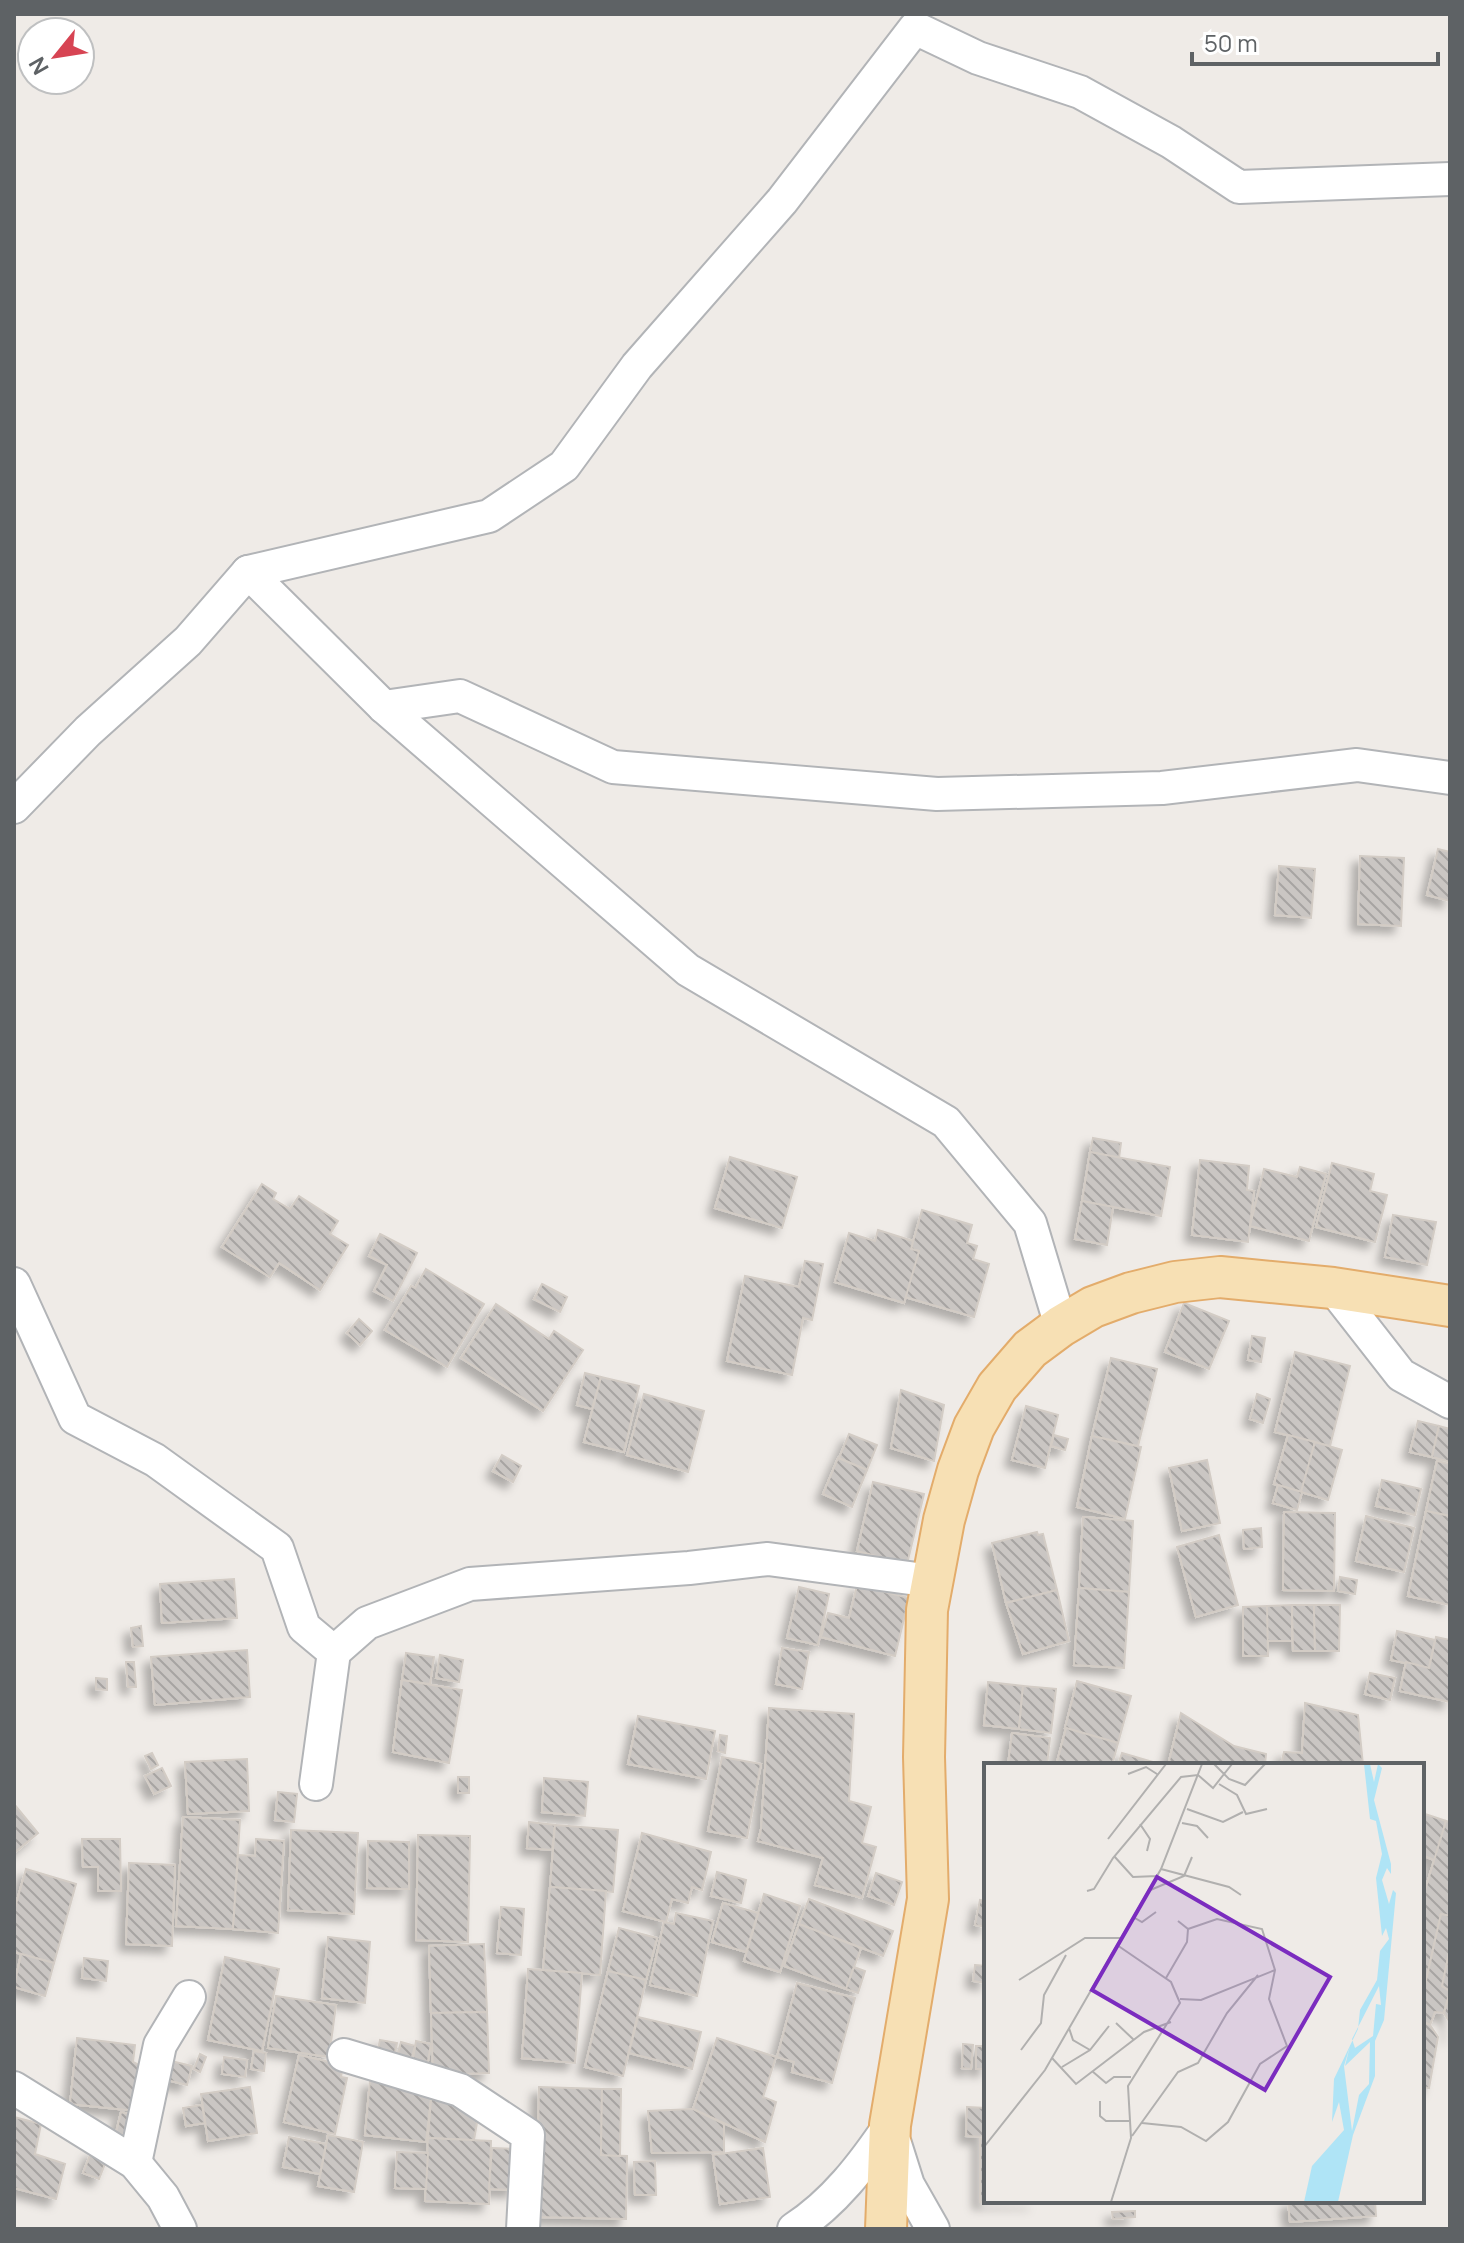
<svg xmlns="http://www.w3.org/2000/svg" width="1464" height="2243" font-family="Manrope,sans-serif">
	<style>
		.building { fill: url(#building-back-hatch); stroke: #d3ccc5; stroke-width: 2; filter: url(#shadow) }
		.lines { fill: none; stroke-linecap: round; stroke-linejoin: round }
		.minor-casing { stroke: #b2b4b7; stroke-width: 36 }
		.major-casing { stroke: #e3ac6b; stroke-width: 44 }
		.minor { stroke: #fff; stroke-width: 32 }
		.major { stroke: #f7e0b4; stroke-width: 40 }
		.inset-road { fill: none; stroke: #b1b0af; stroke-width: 2 }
		.view { fill: #7b2cbf; fill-opacity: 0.15; stroke: #7b2cbf; stroke-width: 4 }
		.inset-edge { fill: none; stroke: #5e6265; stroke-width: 4 }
	</style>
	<defs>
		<pattern id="building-back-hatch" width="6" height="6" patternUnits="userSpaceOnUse" patternTransform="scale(2)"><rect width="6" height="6" fill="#cac6c3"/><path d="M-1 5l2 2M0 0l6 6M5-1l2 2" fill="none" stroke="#a7a4a2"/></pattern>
		<filter id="shadow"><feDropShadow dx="-7" dy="7" stdDeviation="4" flood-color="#0004"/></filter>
	</defs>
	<rect width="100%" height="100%" fill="#efebe7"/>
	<!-- building -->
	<g class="building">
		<polygon points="1438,849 1450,852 1450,901 1427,895"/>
		<polygon points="1360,856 1404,858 1401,926 1358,924"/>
		<polygon points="1279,866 1315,869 1311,918 1275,915"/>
		<polygon points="1093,1138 1121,1143 1119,1158 1090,1152"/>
		<polygon points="1090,1152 1170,1167 1161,1216 1082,1201"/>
		<polygon points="730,1157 797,1177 782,1228 715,1208"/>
		<polygon points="1200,1160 1249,1166 1247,1190 1254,1191 1248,1242 1192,1235"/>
		<polygon points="1332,1163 1374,1174 1370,1191 1387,1195 1375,1242 1316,1227"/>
		<polygon points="1300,1167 1326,1174 1309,1241 1250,1226 1264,1169 1297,1177"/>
		<polygon points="262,1184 276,1193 273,1199 290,1209 299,1196 338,1221 330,1234 348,1245 320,1290 279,1263 270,1277 222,1247"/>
		<polygon points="1082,1201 1113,1207 1107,1245 1075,1239"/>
		<polygon points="922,1210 972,1225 967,1243 977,1246 973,1259 989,1264 974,1317 905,1297 919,1251 911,1249"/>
		<polygon points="1393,1215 1436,1222 1427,1265 1385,1257"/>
		<polygon points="878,1230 913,1241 911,1249 919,1251 904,1303 835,1282 849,1233 875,1241"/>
		<polygon points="380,1234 417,1253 393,1301 374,1291 387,1265 369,1256"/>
		<polygon points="805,1261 823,1264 812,1320 803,1318 792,1375 727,1361 745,1276 799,1287"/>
		<polygon points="426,1269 484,1304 447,1367 385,1330 411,1286 415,1288"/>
		<polygon points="542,1284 567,1297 560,1312 534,1299"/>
		<polygon points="1184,1303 1229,1321 1209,1369 1165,1352"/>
		<polygon points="496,1304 549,1339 554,1331 583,1350 543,1411 461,1358"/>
		<polygon points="359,1319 372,1331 360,1345 347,1333"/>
		<polygon points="1252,1336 1265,1338 1261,1362 1248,1360"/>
		<polygon points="1295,1352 1350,1366 1330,1446 1275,1432"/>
		<polygon points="1111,1358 1157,1369 1138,1446 1092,1436"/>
		<polygon points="585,1373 601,1377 592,1409 577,1405"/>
		<polygon points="601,1377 639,1386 624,1452 584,1442"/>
		<polygon points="901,1390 944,1405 934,1461 891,1448"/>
		<polygon points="644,1394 704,1411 688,1472 627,1455"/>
		<polygon points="1257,1394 1270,1399 1263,1423 1250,1419"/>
		<polygon points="1026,1406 1058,1415 1045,1468 1012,1460"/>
		<polygon points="1418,1421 1439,1426 1432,1457 1410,1452"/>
		<polygon points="1439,1426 1450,1429 1450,1462 1432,1457"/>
		<polygon points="849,1434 877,1445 867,1470 839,1458"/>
		<polygon points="1054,1435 1068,1439 1065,1450 1051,1446"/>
		<polygon points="1288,1435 1315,1442 1301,1492 1274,1484"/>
		<polygon points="1092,1436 1141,1447 1125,1519 1077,1507"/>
		<polygon points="1315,1442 1342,1450 1328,1500 1301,1492"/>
		<polygon points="502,1455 521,1466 513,1482 493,1471"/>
		<polygon points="838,1458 867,1470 852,1507 823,1494"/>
		<polygon points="1207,1460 1220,1523 1182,1531 1169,1468"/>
		<polygon points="1437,1461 1450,1464 1450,1516 1426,1511"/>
		<polygon points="1382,1480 1421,1489 1415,1515 1376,1506"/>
		<polygon points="873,1482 924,1494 907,1564 857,1551"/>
		<polygon points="1278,1485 1302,1492 1297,1510 1273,1503"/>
		<polygon points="1426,1511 1450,1516 1450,1605 1408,1596"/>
		<polygon points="1284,1512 1335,1513 1334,1591 1283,1590"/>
		<polygon points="1366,1516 1414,1528 1404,1572 1356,1561"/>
		<polygon points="1083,1517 1133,1521 1129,1592 1079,1588"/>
		<polygon points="1261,1528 1262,1547 1244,1549 1243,1530"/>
		<polygon points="1037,1532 1038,1535 1043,1534 1057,1590 1006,1603 992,1543"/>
		<polygon points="1219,1535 1238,1605 1196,1617 1177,1547"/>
		<polygon points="1340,1577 1357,1580 1355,1594 1338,1591"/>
		<polygon points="234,1579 237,1618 162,1623 160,1584"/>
		<polygon points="857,1585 909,1598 895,1656 821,1637 828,1613 849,1618"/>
		<polygon points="799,1587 829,1594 818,1645 787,1638"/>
		<polygon points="1079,1588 1129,1592 1124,1668 1074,1665"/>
		<polygon points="1057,1590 1069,1641 1023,1654 1006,1603"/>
		<polygon points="1292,1605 1314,1605 1315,1651 1293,1651"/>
		<polygon points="1292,1605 1292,1641 1267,1641 1267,1606"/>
		<polygon points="1314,1605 1340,1605 1339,1651 1315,1651"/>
		<polygon points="1267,1606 1268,1656 1243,1656 1243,1607"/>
		<polygon points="141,1626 143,1646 133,1647 131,1628"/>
		<polygon points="1397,1631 1435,1640 1429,1668 1391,1660"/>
		<polygon points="1436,1637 1450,1640 1450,1702 1400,1691 1406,1662 1429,1668"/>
		<polygon points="782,1648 809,1652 802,1689 776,1684"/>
		<polygon points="247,1650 250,1697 155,1705 151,1657"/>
		<polygon points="406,1653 434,1657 430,1684 402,1680"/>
		<polygon points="440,1655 463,1660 459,1682 436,1678"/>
		<polygon points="126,1662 134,1662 136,1687 128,1687"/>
		<polygon points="1370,1673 1395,1678 1390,1700 1365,1694"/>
		<polygon points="96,1678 107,1679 107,1690 96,1689"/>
		<polygon points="402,1680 462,1690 449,1763 393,1752"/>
		<polygon points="1077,1681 1131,1696 1118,1743 1065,1728"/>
		<polygon points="988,1682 1023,1686 1019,1729 984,1725"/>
		<polygon points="1023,1686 1056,1689 1051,1733 1019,1729"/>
		<polygon points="1305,1703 1358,1715 1363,1765 1281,1765 1284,1752 1302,1753"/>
		<polygon points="769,1708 854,1714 849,1801 871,1807 862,1843 876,1847 862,1898 815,1885 823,1858 758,1841 761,1829"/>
		<polygon points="1181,1713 1234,1746 1266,1754 1265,1765 1168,1765"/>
		<polygon points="638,1716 715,1731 706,1779 628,1764"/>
		<polygon points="1066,1728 1118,1743 1112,1765 1067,1765 1057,1762"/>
		<polygon points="1012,1733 1050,1738 1047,1765 1008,1765"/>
		<polygon points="720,1735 727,1736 725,1753 718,1751"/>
		<polygon points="152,1753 158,1765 151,1769 145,1756"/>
		<polygon points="1122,1753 1163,1765 1118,1765"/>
		<polygon points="722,1757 761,1764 747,1838 708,1831"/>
		<polygon points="247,1759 249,1811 188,1814 185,1762"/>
		<polygon points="162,1768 171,1786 154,1794 145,1776"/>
		<rect x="458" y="1777" width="11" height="16"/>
		<polygon points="544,1778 588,1782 585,1816 542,1812"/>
		<polygon points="278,1792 297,1794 294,1822 275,1820"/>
		<polygon points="14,1804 38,1833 14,1853"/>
		<polygon points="1422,1813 1446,1821 1436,1861 1422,1855"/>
		<polygon points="183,1817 240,1820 233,1929 176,1926"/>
		<polygon points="1446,1821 1450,1822 1450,1916 1441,1914 1422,1998 1422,1900"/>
		<polygon points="529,1822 555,1825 552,1850 527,1848"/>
		<polygon points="555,1825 618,1830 613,1892 550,1887"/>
		<polygon points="291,1830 358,1833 354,1914 288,1910"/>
		<polygon points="642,1833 711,1852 702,1890 692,1887 688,1903 672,1899 666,1922 623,1911"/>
		<polygon points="418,1835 470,1836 468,1942 416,1940"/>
		<polygon points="82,1839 120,1839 121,1891 98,1891 98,1867 83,1867"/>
		<polygon points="256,1839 284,1841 278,1933 233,1929 238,1855 255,1856"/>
		<polygon points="368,1841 409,1842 409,1889 367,1888"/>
		<polygon points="129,1863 175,1865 172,1946 126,1944"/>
		<polygon points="26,1869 76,1884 54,1963 14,1952 14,1911"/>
		<polygon points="717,1872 746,1880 741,1903 711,1896"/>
		<polygon points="876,1873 902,1882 894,1905 868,1896"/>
		<polygon points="550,1887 606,1891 600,1975 543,1970"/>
		<polygon points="764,1894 800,1906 780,1972 744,1961"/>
		<polygon points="809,1899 893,1931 883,1956 799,1924"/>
		<polygon points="980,1900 986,1901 986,1927 975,1925"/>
		<polygon points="723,1903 758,1913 746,1952 712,1942"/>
		<polygon points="501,1907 524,1909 521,1955 497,1953"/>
		<polygon points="676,1913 713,1921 697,1996 650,1985 664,1922 674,1924"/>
		<polygon points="1441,1914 1450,1916 1450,1948 1442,1986 1450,1991 1444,2013 1435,2012 1430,2025 1422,2021 1422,1998"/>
		<polygon points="799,1924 861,1948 846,1989 784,1966"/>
		<polygon points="619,1928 657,1938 646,1980 608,1971"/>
		<polygon points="328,1937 370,1942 365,2003 322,1998"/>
		<polygon points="484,1944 487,2012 431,2013 429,1946"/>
		<polygon points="1450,1948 1450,2038 1449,2021 1444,2013 1450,1991 1442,1986"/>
		<polygon points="21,1954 54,1963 45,1996 14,1987"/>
		<polygon points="225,1957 279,1969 262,2051 208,2040"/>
		<polygon points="84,1958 108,1961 106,1981 82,1978"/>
		<polygon points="975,1965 986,1966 986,1983 973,1981"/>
		<polygon points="854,1967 865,1971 858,1993 846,1989"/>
		<polygon points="528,1969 582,1973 575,2063 522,2058"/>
		<polygon points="608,1971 646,1980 623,2076 585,2067"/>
		<polygon points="797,1983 855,1998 832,2083 792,2072 794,2062 777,2057"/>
		<polygon points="276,1996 336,2005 329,2057 268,2048"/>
		<polygon points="487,2012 489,2073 433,2075 431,2013"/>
		<polygon points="638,2017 701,2032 692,2069 629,2053"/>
		<polygon points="1422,2021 1430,2025 1438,2037 1429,2088 1422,2087"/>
		<polygon points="77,2038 135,2045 133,2062 143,2067 140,2107 127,2110 70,2104"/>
		<polygon points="717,2038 776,2057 763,2097 776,2102 765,2142 693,2109"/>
		<polygon points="380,2040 397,2043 394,2057 377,2054"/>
		<polygon points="416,2041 431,2044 427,2067 412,2065"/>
		<polygon points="401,2042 415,2046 410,2064 396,2060"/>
		<polygon points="963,2044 973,2045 971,2069 962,2068"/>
		<rect x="976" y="2046" width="10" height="23"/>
		<polygon points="254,2051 266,2053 264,2071 251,2069"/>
		<polygon points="200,2054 206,2057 200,2072 194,2069"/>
		<polygon points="299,2055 343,2065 341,2077 347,2078 335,2134 284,2122"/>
		<polygon points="224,2057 247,2060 245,2077 222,2074"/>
		<polygon points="171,2061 192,2066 187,2085 167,2080"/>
		<polygon points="370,2080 432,2088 426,2142 365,2135"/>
		<polygon points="250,2087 257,2133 208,2141 201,2094"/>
		<polygon points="539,2087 602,2089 601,2155 627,2156 626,2219 536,2217"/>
		<polygon points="432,2088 478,2117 474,2140 428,2138"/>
		<polygon points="602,2089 621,2089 620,2156 601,2155"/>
		<polygon points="202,2105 205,2123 186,2126 183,2108"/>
		<polygon points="967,2107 986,2108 986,2137 966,2136"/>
		<polygon points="693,2109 724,2124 724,2152 652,2153 648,2111"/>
		<polygon points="121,2112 136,2116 132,2136 116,2133"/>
		<polygon points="14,2117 41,2124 35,2154 65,2164 56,2199 14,2188"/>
		<polygon points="328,2135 363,2142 354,2192 318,2186"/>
		<polygon points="289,2137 326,2144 320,2174 283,2167"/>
		<polygon points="428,2138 491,2141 489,2204 425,2201"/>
		<polygon points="980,2139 986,2139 986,2201 1036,2202 980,2202"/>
		<polygon points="492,2148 517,2149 515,2190 489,2189"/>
		<polygon points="763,2148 770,2197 720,2204 713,2155"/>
		<polygon points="92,2150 108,2156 99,2179 83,2173"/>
		<polygon points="397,2152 428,2153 426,2189 395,2188"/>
		<polygon points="655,2161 656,2195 635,2195 634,2162"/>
		<polygon points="1288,2201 1375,2201 1376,2216 1290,2222"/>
		<polygon points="1135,2211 1135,2217 1113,2219 1112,2212"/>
	</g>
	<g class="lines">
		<!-- minor casing -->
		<g class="minor-casing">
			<g id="minor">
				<polyline points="248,572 384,707 688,970 946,1122 1030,1223 1061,1326"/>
				<polyline points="384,707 460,696 613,767 937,794 1162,788 1357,765 1450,778"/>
				<polyline points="14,807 88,731 188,641 248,572 489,516 564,466 637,366 782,201 915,28 978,58 1080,92 1171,142 1239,187 1450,179"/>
				<polyline points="14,1284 75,1418 155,1460 277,1548 304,1627 334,1652"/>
				<polyline points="1333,1288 1401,1375 1450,1402"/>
				<polyline points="316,1784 334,1652 367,1623 470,1584 689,1568 768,1559 932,1581"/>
				<polyline points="344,2055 460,2090 528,2135 523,2229"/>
				<polyline points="14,2088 135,2163 163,2197 180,2229"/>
				<polyline points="895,2144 908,2185 933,2229"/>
				<polyline points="135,2163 160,2045 189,1997"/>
				<path d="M794,2229C834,2203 863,2165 890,2125"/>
			</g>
		</g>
		<!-- major casing -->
		<g class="major-casing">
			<polyline id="major" points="886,2229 890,2125 928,1899 924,1757 927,1610 944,1520 958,1470 974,1427 997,1387 1030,1349 1061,1326 1093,1307 1131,1293 1175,1282 1220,1277 1333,1288 1450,1306"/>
		</g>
		<!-- minor -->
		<use href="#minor" class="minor"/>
		<!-- major -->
		<use href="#major" class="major"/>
	</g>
	<!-- overview -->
	<g transform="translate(984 1763)">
		<rect width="440" height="440" fill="#efebe7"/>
		<path d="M380,1H386L390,19L394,1L398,5L390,37L407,101V111L403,105L398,117L405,141L409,127L412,130L400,257L391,278V313L369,372L354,439H320L328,403L360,367L355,339L348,359L350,316L374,266L376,247L393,217L396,188L405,176L402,165L398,173L392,115L398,91L392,58L386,56ZM395,223L397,242L392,241L389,273L371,285L368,276ZM386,279L385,321L375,332L368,368L360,303L366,283L361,303Z" fill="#afe4f6" fill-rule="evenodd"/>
		<path class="inset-road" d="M230,1L245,16L261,22L281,1M144,11L162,4L173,11M235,21L253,32L262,51L283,46M203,46L239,59L259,49M198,60L213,63L224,75M156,61L166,76L163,88M124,76L182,1M130,93L149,114L173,113M177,106L245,124L257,132M103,128L110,126L129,95L197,14L214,12L229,25L248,1M164,128L200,113L208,94M149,154L158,159L172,149M182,215L203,179L204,166L194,158M35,217L101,175H136M196,236L217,237L291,207M132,260L150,277M85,265L89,277L106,287M37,287L57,260L60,232L82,192M68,295L92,321L160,269L187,259M78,304L106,287L125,263M108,308L122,320L130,314H147M116,338V353L122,358H145M158,360L197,364L222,378L244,359L276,301L303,283L285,236L291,207L278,166L233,156L204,166M148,373L194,309L214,300L243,250L274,212M0,384L61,307L177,106L218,1M127,439L147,375L144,323L196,240L187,219L133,182"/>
		<path class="view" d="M173,114L346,214L281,327L108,227Z"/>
		<rect width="440" height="440" class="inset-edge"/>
	</g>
	<!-- border -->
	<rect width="1464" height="2243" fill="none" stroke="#5e6265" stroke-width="32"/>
	<!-- north arrow -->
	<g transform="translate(56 56) rotate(240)"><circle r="38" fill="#ffffff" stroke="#bfc0c1" stroke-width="2"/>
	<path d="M0-6L14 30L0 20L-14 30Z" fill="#d74453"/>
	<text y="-12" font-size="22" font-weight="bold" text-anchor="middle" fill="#5e6265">N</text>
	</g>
	<!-- scale -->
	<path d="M1192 52v12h246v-12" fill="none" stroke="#5e6265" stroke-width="4"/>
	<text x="1204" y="52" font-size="24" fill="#5e6265" stroke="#ffffff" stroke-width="6" paint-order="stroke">50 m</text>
</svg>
